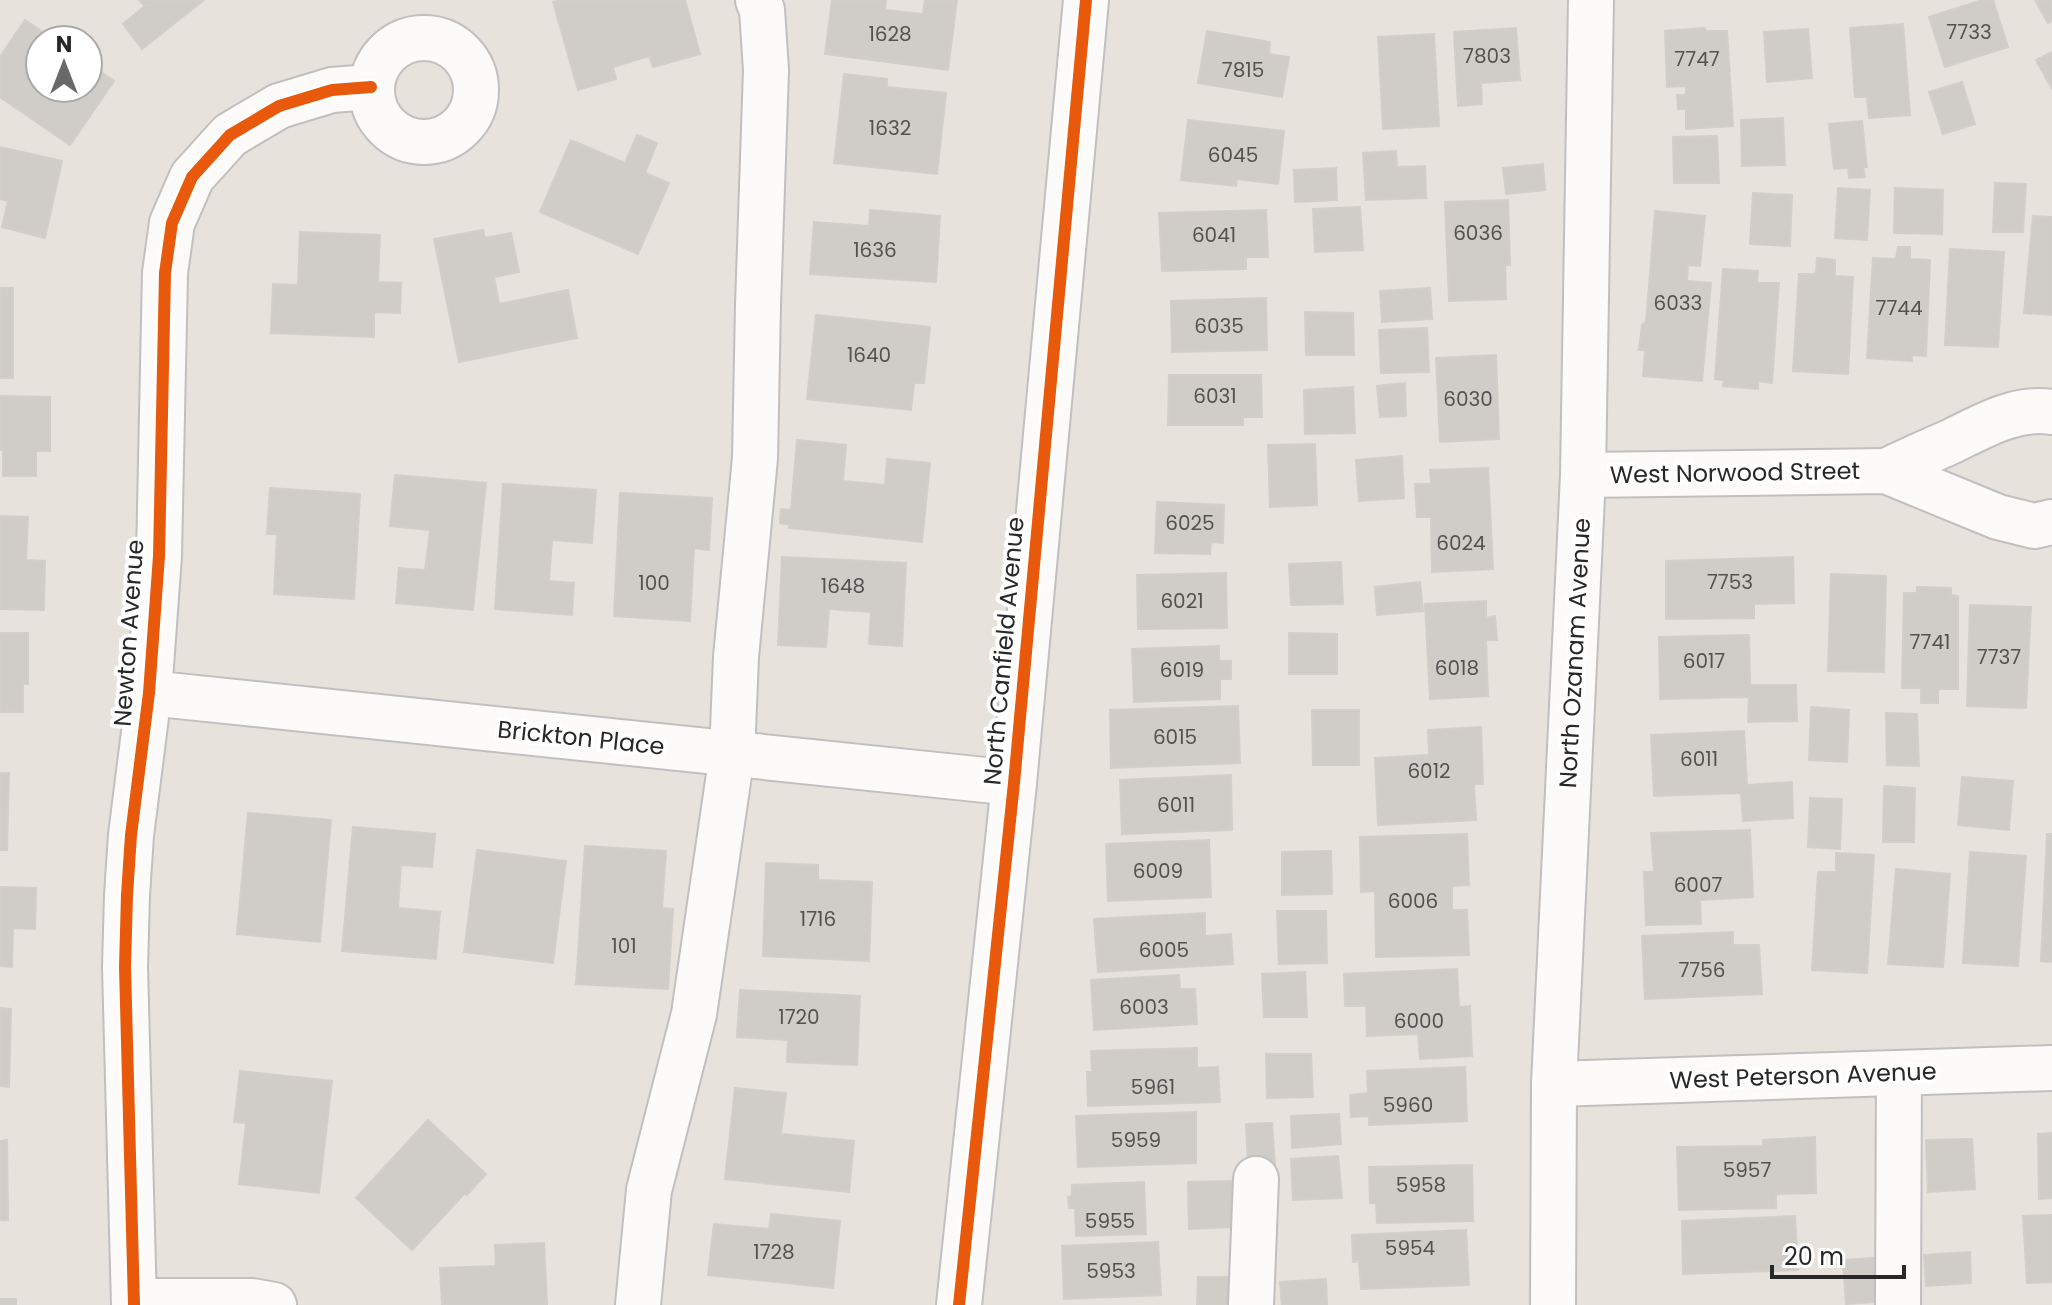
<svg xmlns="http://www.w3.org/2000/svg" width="2052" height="1305" font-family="Poppins,sans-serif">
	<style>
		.building { fill: #d0ccc8; stroke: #d2cec9; stroke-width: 2 }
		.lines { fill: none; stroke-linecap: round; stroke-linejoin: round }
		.minor-casing { stroke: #c1bfbf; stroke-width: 48 }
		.minor { stroke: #fcfbfa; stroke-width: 44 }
		.cycleway-casing { stroke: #fff; stroke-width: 17 }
		.cycleway { stroke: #e8590c; stroke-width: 12 }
		.labels { text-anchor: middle; stroke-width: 8; stroke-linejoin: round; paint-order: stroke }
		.number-label { font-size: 20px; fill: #535251 }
		.street-label { font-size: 24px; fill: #282828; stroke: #fff }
	</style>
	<rect width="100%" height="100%" fill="#e8e2dc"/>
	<!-- building -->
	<g class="building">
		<polygon points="139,0 204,0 142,49 123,24 145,6"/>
		<polygon points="560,0 685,0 700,54 653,67 649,56 613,67 616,79 578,90 553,2"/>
		<polygon points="832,0 886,0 885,10 923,14 925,0 957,0 948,70 825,54"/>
		<polygon points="1982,0 1993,0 2008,47 1945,67 1929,17"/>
		<polygon points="2035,0 2052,0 2052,20 2048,23"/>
		<polygon points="25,20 55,40 40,40 40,88 88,88 88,63 114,81 70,145 0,97 0,57"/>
		<polygon points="1903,24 1910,115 1869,118 1867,97 1855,97 1850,28"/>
		<polygon points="1516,28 1520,80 1481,83 1482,104 1458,106 1454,32"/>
		<polygon points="1704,28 1707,31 1727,31 1733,126 1686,129 1686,109 1678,109 1677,95 1686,95 1686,86 1667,87 1665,31"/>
		<polygon points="1808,29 1812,78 1767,82 1764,32"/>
		<polygon points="1207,31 1270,42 1269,54 1289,57 1282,97 1198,83"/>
		<polygon points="1434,34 1439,126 1383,129 1378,37"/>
		<polygon points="2052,52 2052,89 2036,60"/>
		<polygon points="844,74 887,79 887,87 946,93 937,174 834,163"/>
		<polygon points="1962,82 1975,124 1943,134 1929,92"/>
		<polygon points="1783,118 1785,165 1742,166 1741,120"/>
		<polygon points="1188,120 1284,131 1278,184 1237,179 1236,186 1181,180"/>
		<polygon points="1862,121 1867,167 1863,167 1865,177 1849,178 1848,168 1834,169 1829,124"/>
		<polygon points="637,135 657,143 645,173 669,183 638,254 540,212 571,140 625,163"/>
		<polygon points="1717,136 1719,183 1674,183 1673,137"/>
		<polygon points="0,147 62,161 45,238 2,227 8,201 0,199"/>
		<polygon points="1396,151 1397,167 1425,166 1426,198 1366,200 1363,153"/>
		<polygon points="1543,164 1545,190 1506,194 1503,168"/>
		<polygon points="1336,168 1337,200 1295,202 1294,170"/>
		<polygon points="1995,183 2026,184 2023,232 1993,232"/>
		<polygon points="1838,188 1870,190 1867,240 1835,238"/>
		<polygon points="1895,188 1943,190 1942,234 1894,233"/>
		<polygon points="1753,193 1792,195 1790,246 1750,244"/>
		<polygon points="1508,200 1510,265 1505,265 1506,299 1449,301 1445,202"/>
		<polygon points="1360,207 1363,250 1315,252 1313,209"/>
		<polygon points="870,210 940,216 936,282 810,274 814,222 869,226"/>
		<polygon points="1266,210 1268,257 1246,257 1246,269 1162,271 1159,213"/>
		<polygon points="1655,211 1705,216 1700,266 1688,265 1687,281 1711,283 1702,381 1643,376 1645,350 1639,350 1642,325 1646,322"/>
		<polygon points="2033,216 2052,217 2052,315 2024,313"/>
		<polygon points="483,230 485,238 511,233 519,272 494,277 499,304 568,290 577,338 459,362 434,239"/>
		<polygon points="300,232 380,235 378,282 401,283 400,313 374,312 374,337 271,333 273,284 298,285"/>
		<polygon points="1898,247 1910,247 1910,259 1930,260 1926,356 1912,355 1912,361 1867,358 1873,258 1896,259"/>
		<polygon points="1950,249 2004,252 1998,347 1945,345"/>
		<polygon points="1817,258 1835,260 1835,276 1853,277 1848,374 1793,371 1799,274 1816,274"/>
		<polygon points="1723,269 1758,271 1757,283 1779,283 1772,383 1758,381 1758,389 1723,386 1724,380 1715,379"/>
		<rect x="0" y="288" width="13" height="90"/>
		<polygon points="1430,288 1432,319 1382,322 1380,291"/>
		<polygon points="1266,298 1267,350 1172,352 1171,301"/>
		<polygon points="1305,312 1353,313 1354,355 1306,355"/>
		<polygon points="816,315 930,327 924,383 914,383 911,410 807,399"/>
		<polygon points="1427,328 1429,372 1381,373 1379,330"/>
		<polygon points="1496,355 1499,439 1440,442 1436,358"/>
		<polygon points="1169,375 1261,375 1262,417 1243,417 1243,425 1168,425"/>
		<polygon points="1405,383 1406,416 1380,417 1377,386"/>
		<polygon points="1353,387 1355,433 1305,434 1304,390"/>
		<polygon points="0,396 50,397 50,451 36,451 36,476 3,476 3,450 0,450"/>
		<polygon points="797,440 846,445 843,481 885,485 887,459 930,463 922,542 789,528 790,525 780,523 781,509 791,510"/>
		<polygon points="1315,444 1317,505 1270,507 1268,445"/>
		<polygon points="1402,456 1404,498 1359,501 1356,460"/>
		<polygon points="1488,468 1493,569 1432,572 1431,517 1417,517 1415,484 1431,484 1430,470"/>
		<polygon points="395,475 486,483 473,610 396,603 399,568 425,570 430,530 390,526"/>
		<polygon points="503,484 596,490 592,543 552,540 549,581 574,583 572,615 495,609"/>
		<polygon points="270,488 360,494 354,599 274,594 277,534 267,534"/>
		<polygon points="620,493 712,498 709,550 694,548 690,621 614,616"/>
		<polygon points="1157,502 1224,505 1223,543 1211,542 1210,554 1155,553"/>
		<polygon points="0,516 28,517 26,560 45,561 44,610 0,609"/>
		<polygon points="782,557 906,563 902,646 869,644 871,612 829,609 826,647 778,645"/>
		<polygon points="1793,557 1794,603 1754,604 1754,618 1666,619 1666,561"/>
		<polygon points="1341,562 1343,604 1291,605 1289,564"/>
		<polygon points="1226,573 1227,628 1138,629 1137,575"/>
		<polygon points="1831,574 1886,576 1884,672 1828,671"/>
		<polygon points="1420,582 1423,611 1377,615 1375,587"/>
		<polygon points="1917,587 1951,588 1951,595 1958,596 1958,689 1938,689 1938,703 1921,703 1921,688 1902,688 1904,593 1917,593"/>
		<polygon points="1486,601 1486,618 1495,616 1497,640 1486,640 1488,696 1430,699 1425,604"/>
		<polygon points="1970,605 2031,607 2026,708 1967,706"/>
		<polygon points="0,633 28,633 28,684 23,684 23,712 0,712"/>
		<polygon points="1289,633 1337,634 1337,674 1289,674"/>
		<polygon points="1749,635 1750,685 1796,685 1797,721 1748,722 1749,697 1660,699 1659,637"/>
		<polygon points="1219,646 1219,661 1231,661 1231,679 1220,679 1220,699 1134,702 1132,649"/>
		<polygon points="1238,706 1240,763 1111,768 1110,710"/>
		<polygon points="1811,707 1849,710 1847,762 1809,760"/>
		<polygon points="1312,710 1359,710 1359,765 1313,765"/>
		<polygon points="1886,713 1917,714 1919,766 1887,765"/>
		<polygon points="1481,727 1483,784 1474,784 1476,820 1378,825 1375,758 1429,755 1428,730"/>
		<polygon points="1744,731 1747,785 1792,782 1793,818 1743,821 1741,793 1654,796 1651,735"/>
		<polygon points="0,773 9,773 7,850 0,850"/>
		<polygon points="1231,775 1232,830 1122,834 1120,780"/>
		<polygon points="1962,777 2013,781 2009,830 1958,825"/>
		<polygon points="1884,786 1915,788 1914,842 1883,842"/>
		<polygon points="1810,798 1842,799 1840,849 1808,847"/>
		<polygon points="248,813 331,820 320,942 237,934"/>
		<polygon points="353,827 435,834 432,867 401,865 398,908 440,912 436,959 342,951"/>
		<polygon points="1750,830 1753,897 1700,900 1701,924 1646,925 1644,872 1654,872 1651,833"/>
		<polygon points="1467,834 1469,885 1452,886 1452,910 1467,910 1469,955 1376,957 1375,891 1361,892 1360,837"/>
		<polygon points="2047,834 2052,834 2052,962 2041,961"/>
		<polygon points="1209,840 1211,897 1108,901 1106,844"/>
		<polygon points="585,846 666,851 662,908 673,909 668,989 576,984"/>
		<polygon points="477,850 566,861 553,963 464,952"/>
		<polygon points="1331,851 1332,894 1282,895 1282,852"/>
		<polygon points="1970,852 2026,856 2018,966 1963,963"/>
		<polygon points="1836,853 1874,855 1867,973 1812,970 1818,872 1836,872"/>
		<polygon points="766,863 818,865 818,880 872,882 869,961 763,956"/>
		<polygon points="1896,869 1950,874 1943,967 1888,964"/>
		<polygon points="0,887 36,888 35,929 13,928 12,967 0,966"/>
		<polygon points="1277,911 1326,911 1327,963 1279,964"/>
		<polygon points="1205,913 1205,936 1231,934 1233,964 1098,972 1094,919"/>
		<polygon points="1733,932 1733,945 1759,945 1762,994 1645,999 1642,936"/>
		<polygon points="1457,969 1459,1007 1470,1006 1472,1056 1420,1059 1418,1034 1367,1036 1366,1006 1345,1006 1344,974"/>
		<polygon points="1305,972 1307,1017 1264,1017 1262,974"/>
		<polygon points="1179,975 1180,989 1195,989 1197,1024 1094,1030 1091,980"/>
		<polygon points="740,990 860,996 857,1065 787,1062 788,1040 737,1037"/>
		<polygon points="0,1008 11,1009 9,1087 0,1086"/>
		<polygon points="1197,1048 1197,1068 1218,1067 1220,1102 1088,1106 1087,1072 1092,1072 1091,1051"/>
		<polygon points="1266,1054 1311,1054 1313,1097 1267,1098"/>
		<polygon points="1465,1067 1467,1121 1369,1125 1369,1116 1351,1117 1350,1095 1368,1093 1367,1071"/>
		<polygon points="240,1071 332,1081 319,1193 239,1184 246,1123 234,1122"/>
		<polygon points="735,1088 786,1093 781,1134 854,1141 849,1192 725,1179"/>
		<polygon points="1196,1112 1196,1163 1078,1167 1076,1116"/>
		<polygon points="1339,1114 1341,1144 1292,1148 1291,1116"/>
		<polygon points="428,1120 486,1174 467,1195 465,1193 412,1250 356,1198"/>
		<polygon points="1272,1123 1275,1164 1248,1165 1246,1124"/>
		<polygon points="2052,1133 2052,1198 2039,1199 2038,1134"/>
		<polygon points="1815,1137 1816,1193 1776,1194 1776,1208 1679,1210 1677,1147 1763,1146 1763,1140"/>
		<polygon points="1972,1139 1975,1189 1928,1192 1926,1140"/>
		<polygon points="7,1140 8,1220 0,1220 0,1141"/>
		<polygon points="1338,1156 1342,1198 1293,1200 1291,1159"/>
		<polygon points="1472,1165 1473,1221 1377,1223 1376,1203 1370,1203 1369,1167"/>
		<polygon points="1232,1181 1233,1227 1189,1229 1188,1182"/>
		<polygon points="1144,1182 1146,1234 1076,1236 1075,1208 1069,1208 1068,1197 1072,1196 1072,1185"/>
		<polygon points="771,1214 840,1221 833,1288 708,1275 714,1224 769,1229"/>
		<polygon points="2052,1215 2052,1282 2027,1283 2023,1216"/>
		<polygon points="1795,1216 1798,1270 1683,1274 1682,1221"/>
		<polygon points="1466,1230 1469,1285 1361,1289 1359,1261 1353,1262 1352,1235"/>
		<polygon points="1158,1242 1161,1295 1064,1299 1062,1246"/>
		<polygon points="544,1243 547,1305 442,1305 440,1268 496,1266 495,1245"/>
		<polygon points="1970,1252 1971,1283 1926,1286 1924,1255"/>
		<polygon points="1887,1257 1889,1301 1846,1304 1843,1260"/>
		<polygon points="1198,1277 1241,1277 1242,1305 1197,1305"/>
		<polygon points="1326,1279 1327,1305 1282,1305 1280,1282"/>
		<rect x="0" y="1299" width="16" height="6"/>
	</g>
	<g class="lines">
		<!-- minor casing -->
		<g class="minor-casing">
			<g id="minor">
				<circle cx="424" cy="90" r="52"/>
				<path d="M1886,471C1907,461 1929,451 1950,442C1981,427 2016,406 2052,412"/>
				<polyline points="1583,475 1886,471 1998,517 2034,526 2052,522"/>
				<polyline points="149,693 1014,783"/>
				<polyline points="1554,1084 2052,1068"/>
				<polyline points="134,1301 252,1301 274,1305"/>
				<polyline points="134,1305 125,967 127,895 131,835 149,693 159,556 165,273 172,223 192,177 230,135 279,106 332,90 371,87"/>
				<polyline points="638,1305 649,1190 694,1014 732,754 736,657 755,458 758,305 766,70 762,10 758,0"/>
				<polyline points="959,1305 1014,783 1086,0"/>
				<polyline points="1251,1305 1256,1179"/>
				<polyline points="1553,1305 1554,1084 1583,475 1591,0"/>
				<polyline points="1898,1305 1899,1073"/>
			</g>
		</g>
		<!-- minor -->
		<use href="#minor" class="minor"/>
		<!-- cycleway casing -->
		<g class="cycleway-casing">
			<g id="cycleway">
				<polyline points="134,1305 125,967 127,895 131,835 149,693 159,556 165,273 172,223 192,177 230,135 279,106 332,90 371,87"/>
				<polyline points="959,1305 1014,783 1086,0"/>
			</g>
		</g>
		<!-- cycleway -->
		<use href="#cycleway" class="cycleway"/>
	</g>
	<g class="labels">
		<!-- number labels -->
		<g class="number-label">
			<text x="1969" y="39">7733</text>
			<text x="890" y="41">1628</text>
			<text x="1487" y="63">7803</text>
			<text x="1697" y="66">7747</text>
			<text x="1243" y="77">7815</text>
			<text x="890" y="135">1632</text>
			<text x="1233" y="162">6045</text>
			<text x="1478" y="240">6036</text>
			<text x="1214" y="242">6041</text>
			<text x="875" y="257">1636</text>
			<text x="1678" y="310">6033</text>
			<text x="1899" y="315">7744</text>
			<text x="1219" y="333">6035</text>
			<text x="869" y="362">1640</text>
			<text x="1215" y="403">6031</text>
			<text x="1468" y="406">6030</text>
			<text x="1190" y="530">6025</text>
			<text x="1461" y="550">6024</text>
			<text x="1730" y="589">7753</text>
			<text x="654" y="590">100</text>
			<text x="843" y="593">1648</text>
			<text x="1182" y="608">6021</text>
			<text x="1930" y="649">7741</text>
			<text x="1999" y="664">7737</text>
			<text x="1704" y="668">6017</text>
			<text x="1457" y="675">6018</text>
			<text x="1182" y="677">6019</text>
			<text x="1175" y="744">6015</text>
			<text x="1699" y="766">6011</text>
			<text x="1429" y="778">6012</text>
			<text x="1176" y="812">6011</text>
			<text x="1158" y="878">6009</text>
			<text x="1698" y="892">6007</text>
			<text x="1413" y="908">6006</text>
			<text x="818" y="926">1716</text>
			<text x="624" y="953">101</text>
			<text x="1164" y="957">6005</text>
			<text x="1702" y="977">7756</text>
			<text x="1144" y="1014">6003</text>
			<text x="799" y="1024">1720</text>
			<text x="1419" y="1028">6000</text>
			<text x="1153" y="1094">5961</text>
			<text x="1408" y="1112">5960</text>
			<text x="1136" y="1147">5959</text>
			<text x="1747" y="1177">5957</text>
			<text x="1421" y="1192">5958</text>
			<text x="1110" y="1228">5955</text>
			<text x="1410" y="1255">5954</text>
			<text x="774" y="1259">1728</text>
			<text x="1111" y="1278">5953</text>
		</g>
		<!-- street labels -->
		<g class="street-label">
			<text transform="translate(1735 473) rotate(-1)" y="8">West Norwood Street</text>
			<text transform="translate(129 633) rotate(-86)" y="8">Newton Avenue</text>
			<text transform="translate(1004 651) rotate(-85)" y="8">North Canfield Avenue</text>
			<text transform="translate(1575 653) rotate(-87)" y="8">North Ozanam Avenue</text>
			<text transform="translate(581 738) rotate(6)" y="8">Brickton Place</text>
			<text transform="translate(1803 1076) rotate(-2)" y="8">West Peterson Avenue</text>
		</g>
	</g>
	<!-- north arrow -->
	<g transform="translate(64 64)"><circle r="38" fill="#ffffff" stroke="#a9a9a9" stroke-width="2"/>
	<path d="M0-6L14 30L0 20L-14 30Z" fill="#6b6967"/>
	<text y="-12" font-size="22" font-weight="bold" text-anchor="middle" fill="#282828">N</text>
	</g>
	<!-- scale -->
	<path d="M1772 1265v12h132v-12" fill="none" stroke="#282828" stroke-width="4"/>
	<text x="1784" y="1265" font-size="24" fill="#282828" stroke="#ffffff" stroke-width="6" paint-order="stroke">20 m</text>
</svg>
